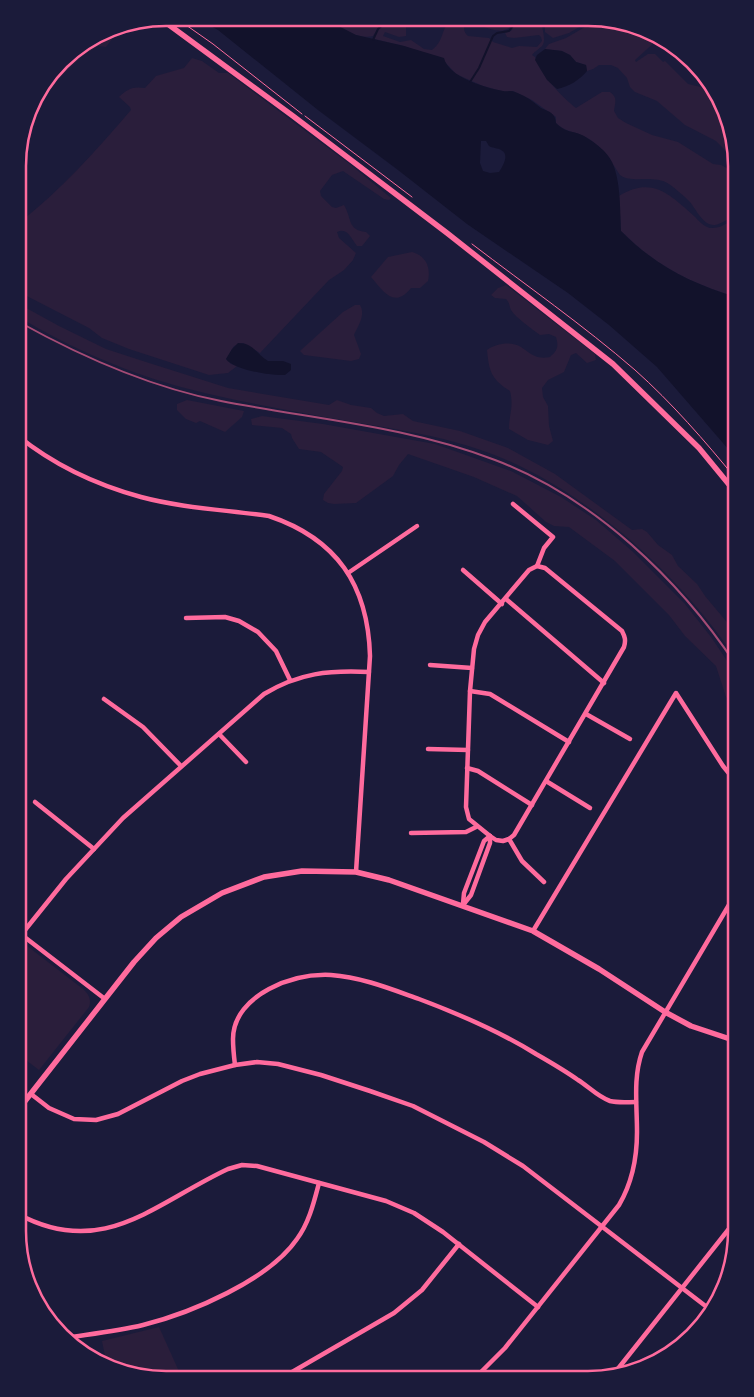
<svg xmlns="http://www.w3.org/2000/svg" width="754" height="1397" font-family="Helvetica,sans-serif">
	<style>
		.green { fill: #2a1e3b }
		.water { fill: #12122b; fill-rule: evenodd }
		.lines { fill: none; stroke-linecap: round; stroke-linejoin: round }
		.stream { stroke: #12122b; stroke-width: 2 }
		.path { stroke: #ff6b9d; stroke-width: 1 }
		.minor { stroke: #ff6b9d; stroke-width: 4.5 }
		.tertiary { stroke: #ff6b9d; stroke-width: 5.5 }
		.rail { stroke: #a44b75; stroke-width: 2 }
		.rim { fill: none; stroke: #ff6b9d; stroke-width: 2.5 }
	</style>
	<rect width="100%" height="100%" fill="#1b1b3a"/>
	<!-- green -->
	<g class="green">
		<path d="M323,18L388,19L378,28L373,36C356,40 338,26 323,18Z"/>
		<path d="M391,19H400L406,27V36L399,37L385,32L383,36L400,42L411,40L424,49L432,50C445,40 440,29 452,19L515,20C513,23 511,27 507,29C497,34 479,25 470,21C463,23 462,31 468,36L489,38L493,42L512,48L519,46L537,47L542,41L541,37L539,35L514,38L507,37L505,33L511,31L518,20H542C541,28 547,40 542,46C539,49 535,51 532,55L535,57C539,73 563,98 576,108L602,92H610C618,98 615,102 614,111L618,118L626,123L652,135L678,142L713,164L721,165L736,173V297C690,283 656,266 621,231L619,196C652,176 669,194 694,216C698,220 704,227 710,228C719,229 728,223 735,218L733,216C728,219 721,224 715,225C703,226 696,209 690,202C684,196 676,189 669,184C653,174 632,184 620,175C610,159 599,142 581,135C570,130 566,132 556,123V117L532,100L513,91L505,92L483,86L456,74L445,62L404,46L374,39L378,30Z"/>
		<polygon points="545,20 591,20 569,33 553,38 545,32"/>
		<polygon points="597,20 616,20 657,40 635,60 636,62 648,54 655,54 663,62 665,61 688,84 709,89 720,106 725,125 731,131 736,161 716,141 685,125 657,101 635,92 630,87 627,78 618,68 611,65 599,65 593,69 587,71 586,65 576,62 570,55 562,51 545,49 549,44 566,38"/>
		<polygon points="121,27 106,47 98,46 82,56 31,106 33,100 68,55 110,29"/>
		<path d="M192,58L202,61L219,73H228L351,165L391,198L389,200L384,199L343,171L332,175L320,191L321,196L332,207L336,208L344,205C352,218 347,230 366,232L370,236L362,246H357C351,239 348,227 337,232L339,238L356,253L353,260L344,270L329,280L260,353L243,343L234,346L226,359L231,364L237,366L228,373L209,375L129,349L102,338L89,328L19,292V223C61,190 96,151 131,110L130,107L119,97C127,89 133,86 145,88L156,76L184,68Z"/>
		<path d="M412,252C426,256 431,267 428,281L420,288H411C394,309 384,292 371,277L388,257Z"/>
		<path d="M506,285L595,354L596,360L587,363L576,353L571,355L564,372L548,380L542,388L543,397L548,406L549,426L553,441L548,445L528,440L509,429C509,414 514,407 510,391C491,379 489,371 487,350C496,343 512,341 521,347C526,350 530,354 535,356C539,358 545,358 550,357C557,351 559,347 556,337L549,334L540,335C532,329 516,318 511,310C509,306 510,303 506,299L495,298L491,295L498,288Z"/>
		<path d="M19,304L59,326L106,349L146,362L228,388L329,405L337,400L351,405L371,408L377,413L384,416L403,414L413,421L460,431L508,448L555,474L632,530L642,529L647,532L658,545L672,555L678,566L697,584L705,596L736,633V659C681,577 594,497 502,458C442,433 377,427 314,415C272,407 230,400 189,389C132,375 68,347 19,317Z"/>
		<path d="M355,305H360C366,315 358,326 354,335L361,354L359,359L351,361L304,355L300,351L343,312Z"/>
		<polygon points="187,400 244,411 242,417 225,432 200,421 196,423 186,419 177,410 177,404"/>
		<polygon points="262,416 323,424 435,444 511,471 561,497 596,520 632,551 685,604 711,637 736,674 736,707 726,697 716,666 685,636 669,615 615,561 569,527 554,526 546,522 517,496 474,477 408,454 399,465 393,476 356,503 334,504 328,503 323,500 324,494 342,471 343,467 321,452 299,449 292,438 291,434 282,428 252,425 251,419"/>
		<path d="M18,939L83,989C88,994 92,999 89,1007L39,1070L18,1054Z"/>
		<polygon points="159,1327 182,1378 147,1378 106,1361 102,1341"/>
	</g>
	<!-- water -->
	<g class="water">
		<path d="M196,18H323L356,35L404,46L444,58C448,77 486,88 503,91C507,92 511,90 515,92C520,94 527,97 532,101C535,103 538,106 541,108C550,112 555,113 556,123C567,134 573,130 584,136C594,142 607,151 612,162C621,181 620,211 621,231C656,266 690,283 736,297V458L657,367L609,325L568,293L467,224L398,170L318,110L218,30ZM481,141H486L489,146C492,148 498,148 501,150C510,154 503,166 499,172L490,173L483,171L480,163Z"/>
		<path d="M545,49L562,51L570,55L576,62L586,65L587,71C580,80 568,87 557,89L547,80L535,60L537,55Z"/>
		<path d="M238,343C254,343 257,355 268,361H283L291,364V370L285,375C272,376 234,370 226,359L232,349Z"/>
	</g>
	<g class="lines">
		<!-- stream -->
		<g class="stream">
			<polyline points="373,40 378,29 389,19"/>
			<polyline points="470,82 479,68 493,36 497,33 509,31 517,20"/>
		</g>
		<!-- path -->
		<g class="path">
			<polyline points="176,18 213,44 302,114"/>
			<polyline points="305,116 412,197"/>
			<path d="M472,244C527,286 583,325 635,370C672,403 705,441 736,479"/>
		</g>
		<!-- minor -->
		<g class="minor">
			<path d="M18,436C54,465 97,485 141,497C182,508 227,510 269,516C337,539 368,585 370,656L356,872"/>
			<polyline points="513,504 553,537 544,548 537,566"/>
			<path d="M537,566L545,568L622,631C625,637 626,640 624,647L514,835L509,839L503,841L496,840L490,836L469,819L466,807L470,691L474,649L478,635L485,622L529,570Z"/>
			<polyline points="463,570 502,604"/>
			<polyline points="348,573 417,526"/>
			<polyline points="506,599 604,683"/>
			<polyline points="186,618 225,617 239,621 258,632 276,651 290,680"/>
			<polyline points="430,665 472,668"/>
			<polyline points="470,691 490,694 569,742"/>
			<polyline points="104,699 143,727 181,766"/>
			<polyline points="586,714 630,739"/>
			<polyline points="219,734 246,762"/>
			<polyline points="428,749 468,750"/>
			<polyline points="467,768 478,771 532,805"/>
			<polyline points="546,781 590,808"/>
			<polyline points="35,802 94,849"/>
			<polyline points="411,833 466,832 476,827"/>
			<polyline points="509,839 522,861 544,882"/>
			<polyline points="463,904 464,893 484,841 490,836"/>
			<polyline points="463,905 471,895 490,843 490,836"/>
			<polyline points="533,931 676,693 723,766 736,782"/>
			<polyline points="18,932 105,999"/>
			<path d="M21,935L66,879L123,818L264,694C299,673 329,670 369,672"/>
			<path d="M235,1065C234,1057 233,1047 233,1039C233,1016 250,999 269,989C288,979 310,974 331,975C361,977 391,989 419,999C459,1014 499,1031 536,1054C550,1062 564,1070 578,1080C588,1086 598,1097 610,1101C618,1103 627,1102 636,1102"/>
			<polyline points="31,1094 49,1108 74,1119 96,1120 118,1114 182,1081 200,1074 235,1065 257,1062 278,1064 321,1075 370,1091 413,1106 484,1142 523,1166 712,1311"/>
			<path d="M18,1214C103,1260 155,1203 228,1169L242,1165L257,1166L386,1201L414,1213L443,1232L538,1307"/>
			<path d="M65,1338C91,1334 118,1331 143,1325C191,1313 269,1280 297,1239C309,1223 314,1202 319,1183"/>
			<polyline points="613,1375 736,1220"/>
			<polyline points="280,1379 394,1313 422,1290 459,1244"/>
			<path d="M474,1379L505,1348L619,1205C632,1183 637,1158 637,1132C637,1104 633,1078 642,1052L736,893"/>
		</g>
		<!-- tertiary -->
		<g class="tertiary">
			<polyline points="161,19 293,116 447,233 613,364 699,448 736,493"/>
			<polyline points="18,1110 134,962 156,938 181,917 222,893 264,877 302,871 356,872 389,880 533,931 599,969 665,1012 691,1026 736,1041"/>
		</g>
		<!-- rail -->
		<path class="rail" d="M19,322C82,357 149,387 221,401C313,419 407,426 495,460C593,497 679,579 736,665"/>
	</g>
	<!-- crop -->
	<path d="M0 0H754V1397H0ZM166 26H588A140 140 0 0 1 728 166V1231A140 140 0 0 1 588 1371H166A140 140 0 0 1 26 1231V166A140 140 0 0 1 166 26Z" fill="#1b1b3a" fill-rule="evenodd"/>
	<path class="rim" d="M166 26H588A140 140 0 0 1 728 166V1231A140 140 0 0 1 588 1371H166A140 140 0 0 1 26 1231V166A140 140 0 0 1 166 26Z"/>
</svg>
